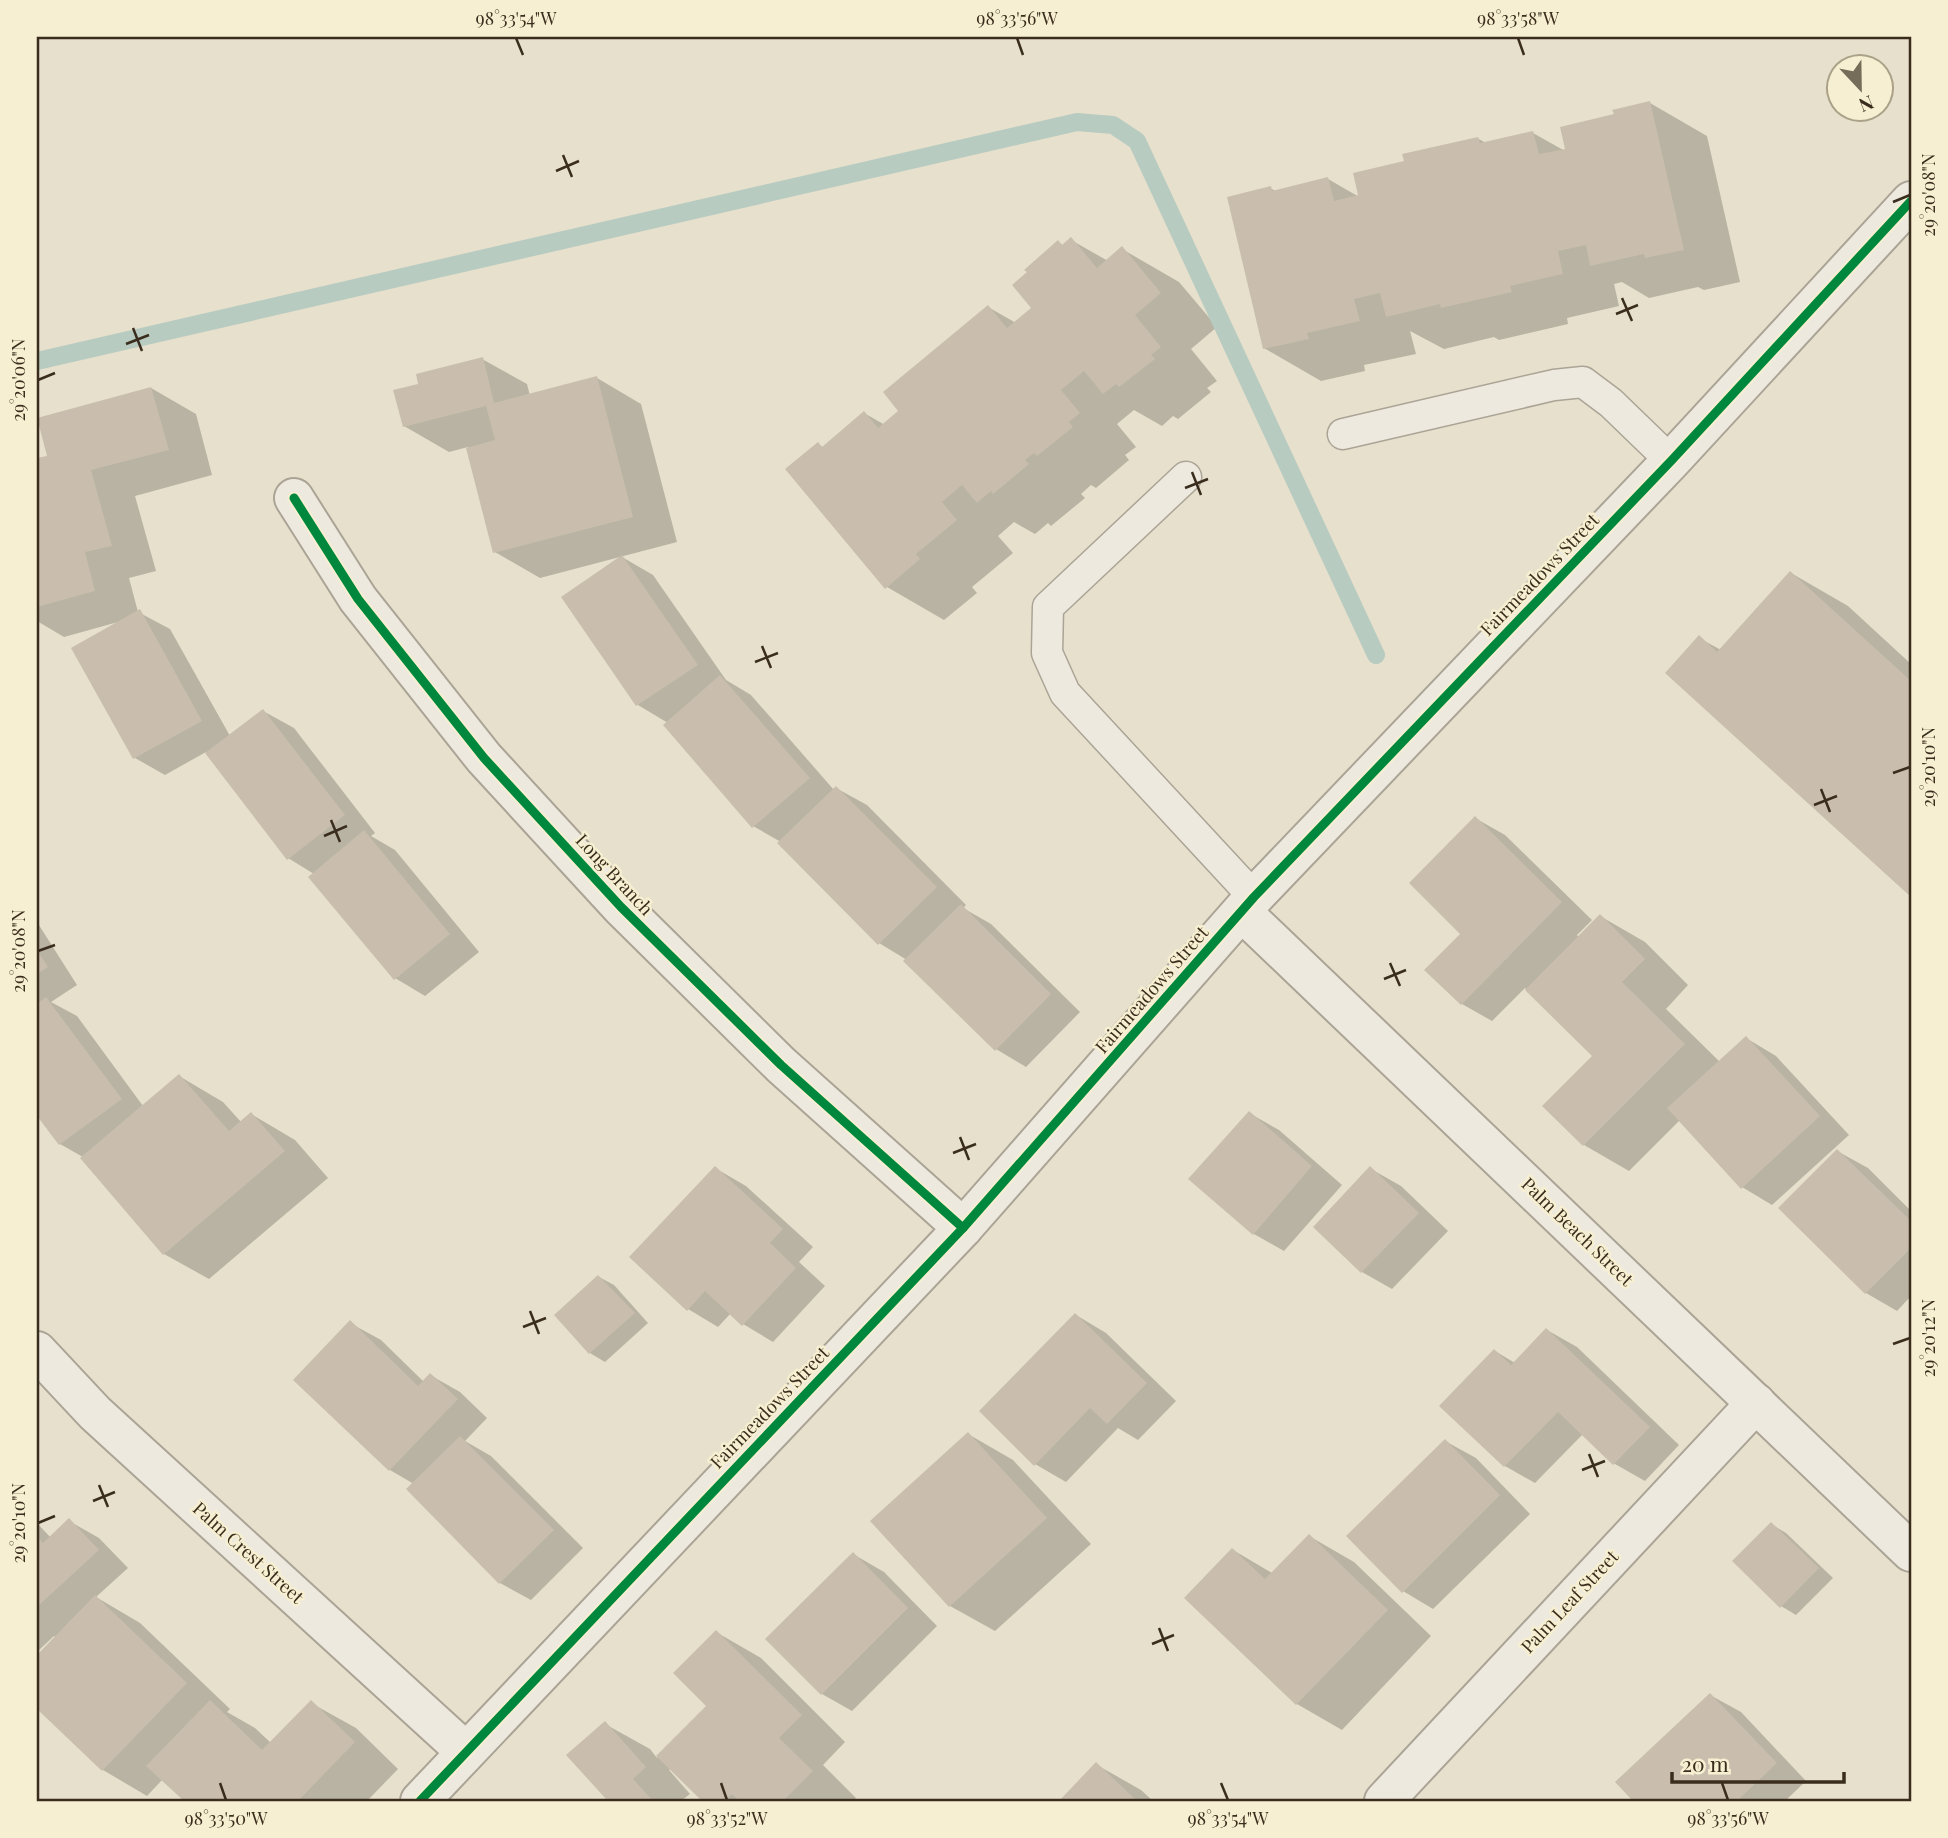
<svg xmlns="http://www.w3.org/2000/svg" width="1948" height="1838" font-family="'Playfair Display',serif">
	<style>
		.shadow { fill: #0003 }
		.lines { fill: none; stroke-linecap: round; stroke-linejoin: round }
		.stream { stroke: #b8cbc1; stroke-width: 18 }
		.building { fill: #c9bead }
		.service-casing { stroke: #aba496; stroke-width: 33 }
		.minor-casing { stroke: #aba496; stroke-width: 42 }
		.service { stroke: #ede9de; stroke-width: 30 }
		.minor { stroke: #ede9de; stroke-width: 38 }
		.cycleway-casing { stroke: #f7efd1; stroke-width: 13 }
		.cycleway { stroke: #00873e; stroke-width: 9 }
		.ticks { fill: none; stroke: #3a2d1d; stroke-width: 2.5 }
		.labels { text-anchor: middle; stroke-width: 5; stroke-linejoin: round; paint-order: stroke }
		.street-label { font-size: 18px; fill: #3a2d1d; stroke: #f7efd1 }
		.neatline { fill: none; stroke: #3a2d1d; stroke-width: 2.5 }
		.ticks-label { font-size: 18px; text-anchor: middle; fill: #3a2d1d }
	</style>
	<rect width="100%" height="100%" fill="#e6e0cc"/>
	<!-- shadow -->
	<g class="shadow">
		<polygon points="1650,103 1707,136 1740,282 1704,290 1698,287 1649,298 1622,282 1614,284 1619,306 1567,318 1568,324 1499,340 1494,337 1444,349 1410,331 1416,354 1364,365 1365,371 1321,381 1264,348 1270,188 1277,192 1328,179 1361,198 1406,163 1477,138 1486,143 1533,133 1565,151 1616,115"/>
		<polygon points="1071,240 1108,261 1122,249 1179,282 1217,327 1191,349 1217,381 1207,388 1211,392 1178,419 1173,416 1162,426 1134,410 1117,424 1136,447 1125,455 1129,460 1096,488 1091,485 1081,494 1085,498 1051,526 1048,523 1035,534 1014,522 998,536 1013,553 972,587 977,593 944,620 887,587 818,444 824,448 864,413 885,425 901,411 988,307 1016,323 1034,308 1058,242 1064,246"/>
		<polygon points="482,359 527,384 530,396 597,378 641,404 677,542 540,578 495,552 468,447 449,452 404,426 420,385"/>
		<polygon points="151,388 196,414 212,475 135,496 156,571 129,578 138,612 170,629 230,736 263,711 294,728 375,833 371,836 395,850 479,952 425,996 395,978 314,874 288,858 206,752 165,775 135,758 118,622 64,637 37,621 37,460 49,457"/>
		<polygon points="622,557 653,575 726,680 751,695 834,790 836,788 867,805 966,905 963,908 991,924 1080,1012 1026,1067 996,1049 907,960 879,943 781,842 753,826 668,723 638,705"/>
		<polygon points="1791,573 1848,606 1911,664 1911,895 1667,673 1699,638 1721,650"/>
		<polygon points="1475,818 1505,835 1592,920 1577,935 1579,938 1600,916 1645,942 1688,985 1666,1009 1720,1062 1746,1038 1776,1056 1849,1135 1772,1205 1742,1187 1680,1120 1629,1171 1584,1145 1595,1056 1525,988 1492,1021 1462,1004 1463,934"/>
		<polygon points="37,922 77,985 51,1002 77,1016 143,1106 179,1076 223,1102 241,1122 251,1114 295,1140 328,1178 209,1279 164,1254 83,1157 60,1144 37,1113"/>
		<polygon points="1249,1113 1279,1130 1342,1185 1284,1251 1254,1234 1191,1179"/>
		<polygon points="1837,1151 1868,1168 1911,1211 1911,1296 1897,1311 1866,1293 1781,1208"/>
		<polygon points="715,1168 746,1186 813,1247 799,1262 825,1286 773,1342 743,1324 731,1313 718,1327 688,1309"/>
		<polygon points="1371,1169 1401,1186 1448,1231 1392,1289 1362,1272"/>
		<polygon points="599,1277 614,1285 648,1323 605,1362 590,1353 556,1315"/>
		<polygon points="1076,1315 1106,1333 1176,1401 1138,1440 1118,1428 1066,1482 1035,1464"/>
		<polygon points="350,1323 381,1340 424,1382 430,1375 460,1392 487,1418 465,1441 491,1456 583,1548 531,1600 500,1583 414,1484 390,1470"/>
		<polygon points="1547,1330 1577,1347 1679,1445 1645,1481 1615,1464 1583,1434 1535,1483 1505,1466 1495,1351 1515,1363"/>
		<polygon points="968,1434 1013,1460 1091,1544 995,1631 950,1606"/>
		<polygon points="1445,1441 1476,1458 1530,1514 1433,1609 1403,1591"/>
		<polygon points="69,1521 99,1538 128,1568 96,1597 140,1623 230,1709 227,1712 255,1728 271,1743 311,1703 356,1728 398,1769 367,1801 186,1801 163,1779 147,1796 103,1770 37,1706 37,1658 56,1638 54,1636 37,1652 37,1523 51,1538"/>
		<polygon points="1771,1524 1786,1533 1833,1578 1796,1615 1781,1606"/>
		<polygon points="1309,1536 1354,1562 1431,1636 1342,1730 1297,1704 1187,1598 1233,1550 1272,1573"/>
		<polygon points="853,1554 884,1572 937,1626 852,1711 822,1694"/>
		<polygon points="716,1632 761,1658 845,1742 823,1765 856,1798 853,1801 704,1801 671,1768 669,1770 690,1794 681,1801 606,1801 608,1799 605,1724 650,1749 657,1758 709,1706"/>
		<polygon points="1710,1695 1741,1712 1806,1781 1785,1801 1635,1801 1617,1782"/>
		<polygon points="1097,1765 1141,1790 1153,1801 1061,1801"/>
	</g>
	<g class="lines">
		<!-- stream -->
		<polyline class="stream" points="37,361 1077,122 1113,125 1137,141 1376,655"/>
	</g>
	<!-- building -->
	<g class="building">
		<polygon points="1650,101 1684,250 1645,258 1644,254 1590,266 1586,245 1558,251 1563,274 1510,286 1512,292 1441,308 1440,304 1386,317 1380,293 1354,299 1360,321 1307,333 1309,339 1263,349 1227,197 1271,186 1272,191 1328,177 1334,201 1358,195 1353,173 1404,161 1402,154 1478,137 1480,143 1533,131 1539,154 1565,149 1560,127 1614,114 1612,110"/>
		<polygon points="1071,237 1097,268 1122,246 1161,293 1135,315 1161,347 1151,355 1155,359 1119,387 1116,384 1103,394 1084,371 1061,390 1080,413 1069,422 1073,427 1037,456 1034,453 1025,460 1029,464 993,494 991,491 977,503 962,485 942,502 957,520 916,554 920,559 885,589 785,469 818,442 822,447 864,411 878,428 898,411 883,392 988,305 1007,328 1031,308 1012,285 1027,272 1024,270 1058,240 1062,245"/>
		<polygon points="483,357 494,403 597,376 633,517 493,553 466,448 495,440 486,406 403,427 393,390 418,384 416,374"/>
		<polygon points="151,387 169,450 91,470 112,546 85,552 95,591 37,607 37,458 47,456 37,418"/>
		<polygon points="622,555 698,665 636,706 561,597"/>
		<polygon points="1790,571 1911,681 1911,897 1665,673 1699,635 1717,652"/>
		<polygon points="140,609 202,721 133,759 71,648"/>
		<polygon points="720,675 810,778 752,828 663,725"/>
		<polygon points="263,709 345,815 287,860 205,753"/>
		<polygon points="836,786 937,887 878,945 777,843"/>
		<polygon points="1475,816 1562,902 1461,1005 1424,970 1460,934 1409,883"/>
		<polygon points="364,830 450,934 394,980 308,877"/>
		<polygon points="961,904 1051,994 995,1051 903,961"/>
		<polygon points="1600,914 1645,959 1622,982 1685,1044 1583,1146 1542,1106 1592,1056 1525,990"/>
		<polygon points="37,950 48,967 37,974"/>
		<polygon points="46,997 122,1099 59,1145 37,1116 37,1004"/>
		<polygon points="1746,1036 1820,1116 1741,1189 1667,1108"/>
		<polygon points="179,1074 229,1131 251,1112 285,1151 163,1255 80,1158"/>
		<polygon points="1249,1111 1312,1166 1253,1235 1188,1179"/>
		<polygon points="1837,1149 1911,1221 1911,1248 1865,1294 1778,1208"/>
		<polygon points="715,1166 783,1229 770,1243 796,1268 742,1326 705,1291 687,1311 629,1257"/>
		<polygon points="1370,1166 1419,1213 1361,1273 1313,1227"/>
		<polygon points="598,1275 635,1313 589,1354 554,1315"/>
		<polygon points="1075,1313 1147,1383 1107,1424 1090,1408 1034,1466 979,1411"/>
		<polygon points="350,1320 418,1386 430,1373 458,1399 389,1471 293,1380"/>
		<polygon points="1546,1328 1650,1427 1613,1465 1558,1412 1504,1467 1439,1406 1494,1349 1511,1365"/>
		<polygon points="968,1432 1047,1518 949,1607 870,1521"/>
		<polygon points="460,1436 554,1530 499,1584 406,1489"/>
		<polygon points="1445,1439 1500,1495 1402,1593 1346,1536"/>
		<polygon points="69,1518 99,1550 37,1607 37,1537 43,1543"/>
		<polygon points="1771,1522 1819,1568 1780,1608 1732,1561"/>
		<polygon points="1309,1534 1388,1610 1296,1705 1184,1598 1232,1548 1265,1579"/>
		<polygon points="853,1552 908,1608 821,1695 765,1639"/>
		<polygon points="95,1595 187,1683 102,1771 37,1709 37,1655"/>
		<polygon points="716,1630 802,1715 779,1738 813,1771 783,1801 739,1801 732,1794 724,1801 702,1801 656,1756 706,1706 673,1673"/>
		<polygon points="1710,1693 1777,1763 1737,1801 1633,1801 1615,1782"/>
		<polygon points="210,1700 262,1750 311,1700 355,1742 298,1801 184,1801 146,1766"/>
		<polygon points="605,1721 646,1767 633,1779 653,1801 604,1801 606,1799 566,1755"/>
		<polygon points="1096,1762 1137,1801 1059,1801"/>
	</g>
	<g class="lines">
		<!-- service casing -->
		<g class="service-casing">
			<g id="service">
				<polyline points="1343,434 1554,385 1583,382 1611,403 1671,461"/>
				<polyline points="1186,477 1048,607 1047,653 1065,693 1254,897"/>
			</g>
		</g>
		<!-- minor casing -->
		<g class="minor-casing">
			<g id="minor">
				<polyline points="294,498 358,599 484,758 621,907 781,1065 963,1228"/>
				<polyline points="1242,912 1911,1552"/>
				<polyline points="37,1351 95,1413 465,1751"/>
				<polyline points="420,1801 963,1228 1254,897 1671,461 1911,201"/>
				<polyline points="1384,1801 1756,1403"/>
			</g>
		</g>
		<!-- service -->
		<use href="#service" class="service"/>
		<!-- minor -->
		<use href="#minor" class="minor"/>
		<!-- cycleway casing -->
		<g class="cycleway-casing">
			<g id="cycleway">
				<polyline points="294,498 358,599 484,758 621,907 781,1065 963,1228"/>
				<polyline points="420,1801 963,1228 1254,897 1671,461 1911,201"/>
			</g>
		</g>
		<!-- cycleway -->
		<use href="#cycleway" class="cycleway"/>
	</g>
	<!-- ticks -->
	<path class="ticks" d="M516,38L523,55M1017,38L1023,55M1518,38L1524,55M563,155L572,177M556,171L579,161M1893,202L1910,195M1622,298L1632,321M1616,314L1638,305M133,328L142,351M126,344L149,335M38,380L55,373M1192,472L1201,495M1185,488L1208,479M762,646L771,668M755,662L778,653M1893,773L1910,767M1821,789L1830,812M1814,805L1837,796M331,820L340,842M324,836L347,826M38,951L55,945M1390,963L1400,986M1384,979L1406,970M960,1137L969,1160M953,1153L976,1144M530,1311L539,1334M523,1327L546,1318M1893,1344L1910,1338M1589,1454L1598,1477M1582,1470L1605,1461M99,1485L108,1507M93,1501L115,1492M38,1523L55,1516M1159,1628L1168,1651M1152,1644L1174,1635M220,1783L226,1800M721,1783L727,1800M1221,1783L1228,1800M1722,1783L1728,1800"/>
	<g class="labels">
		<!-- street labels -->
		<g class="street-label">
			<text transform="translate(1540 575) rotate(-46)" y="6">Fairmeadows Street</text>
			<text transform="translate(614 875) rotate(47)" y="6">Long Branch</text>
			<text transform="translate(1152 990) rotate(-49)" y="6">Fairmeadows Street</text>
			<text transform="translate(1577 1232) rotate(44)" y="6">Palm Beach Street</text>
			<text transform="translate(770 1408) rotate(-46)" y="6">Fairmeadows Street</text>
			<text transform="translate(248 1553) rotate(42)" y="6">Palm Crest Street</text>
			<text transform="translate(1570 1602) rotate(-47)" y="6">Palm Leaf Street</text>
		</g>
	</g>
	<!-- border -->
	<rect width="1948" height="1838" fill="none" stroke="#f7efd1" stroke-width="77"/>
	<!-- north arrow -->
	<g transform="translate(1860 88) rotate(158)"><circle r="33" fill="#f7efd1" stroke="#aba189" stroke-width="2"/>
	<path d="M0-5L12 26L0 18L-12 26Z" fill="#766c5a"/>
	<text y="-10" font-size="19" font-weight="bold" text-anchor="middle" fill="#3a2d1d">N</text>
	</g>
	<!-- scale -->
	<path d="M1672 1772v10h172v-10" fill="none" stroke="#3a2d1d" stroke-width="3.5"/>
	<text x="1682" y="1772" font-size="21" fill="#3a2d1d" stroke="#f7efd1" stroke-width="5" paint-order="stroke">20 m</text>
	<rect x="38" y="38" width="1872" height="1762" class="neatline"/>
	<g class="ticks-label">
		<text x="516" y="25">98°33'54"W</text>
		<text x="1017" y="25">98°33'56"W</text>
		<text x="1518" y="25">98°33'58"W</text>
		<text transform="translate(1929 195) rotate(-90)" y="6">29°20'08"N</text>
		<text transform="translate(19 380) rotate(-90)" y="6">29°20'06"N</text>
		<text transform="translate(1929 767) rotate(-90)" y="6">29°20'10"N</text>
		<text transform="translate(19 951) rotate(-90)" y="6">29°20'08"N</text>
		<text transform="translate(1929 1338) rotate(-90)" y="6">29°20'12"N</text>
		<text transform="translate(19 1523) rotate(-90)" y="6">29°20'10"N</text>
		<text x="226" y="1825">98°33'50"W</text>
		<text x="727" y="1825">98°33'52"W</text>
		<text x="1228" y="1825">98°33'54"W</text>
		<text x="1728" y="1825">98°33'56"W</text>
	</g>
</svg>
